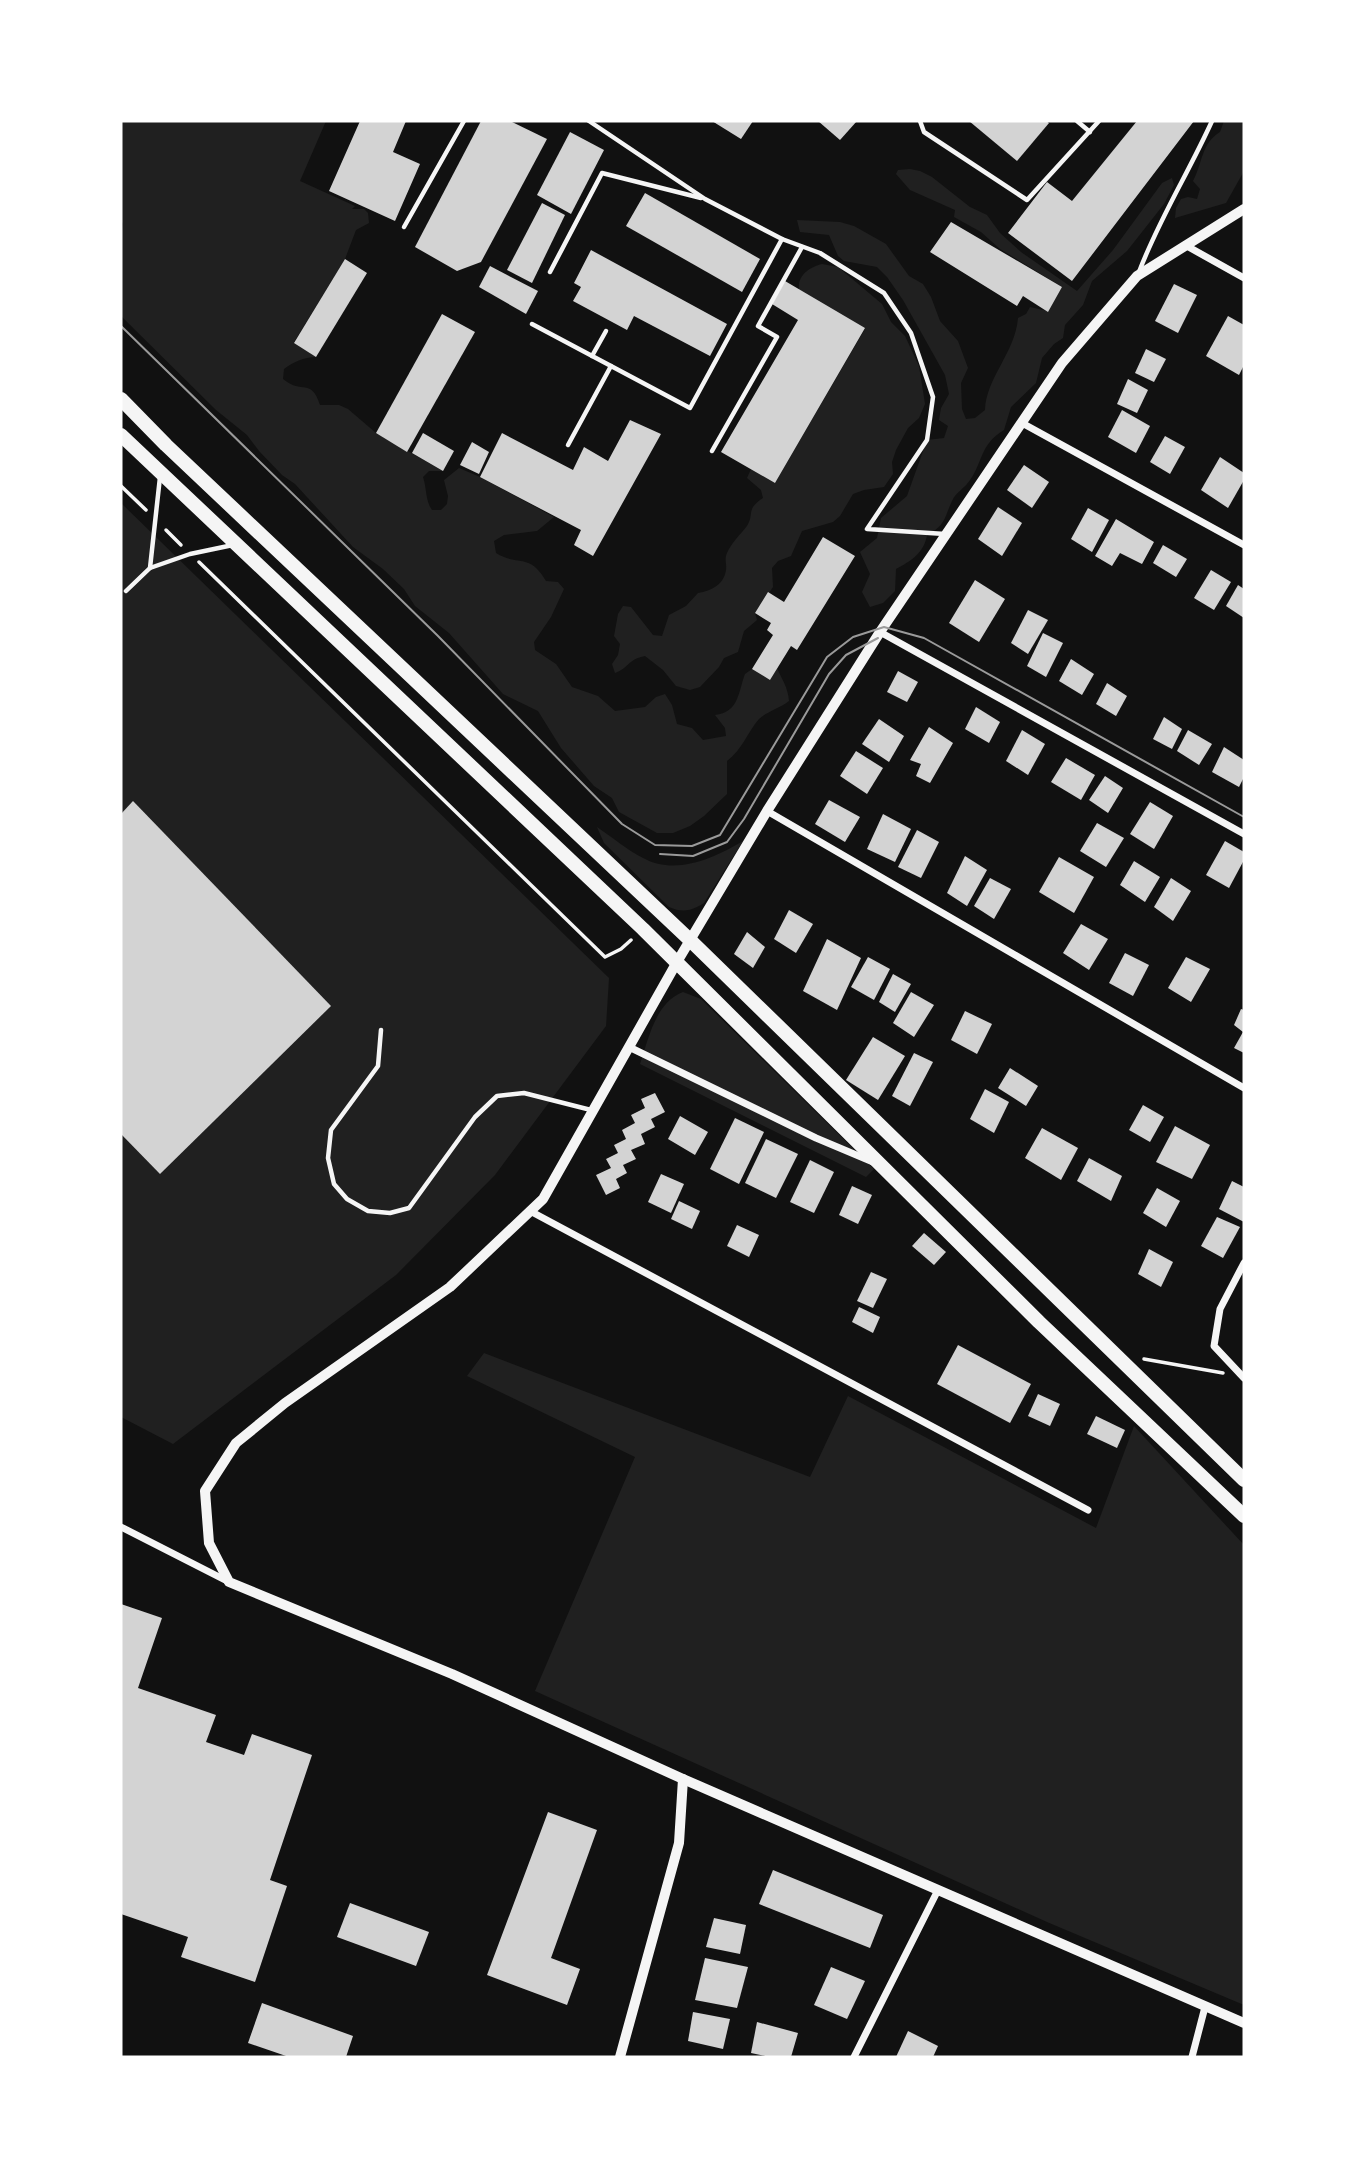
<svg xmlns="http://www.w3.org/2000/svg" width="1365" height="2178" font-family="'Roboto Condensed',sans-serif">
	<style>
		.green { fill: #202020 }
		.building { fill: #d3d3d3 }
		.lines { fill: none; stroke-linecap: round; stroke-linejoin: round }
		.path { stroke: #f5f5f5; stroke-width: 3.5 }
		.service { stroke: #f5f5f5; stroke-width: 4.5 }
		.minor { stroke: #f5f5f5; stroke-width: 7 }
		.tertiary { stroke: #f5f5f5; stroke-width: 10 }
		.trunk { stroke: #f5f5f5; stroke-width: 14 }
		.tram { stroke: #9a9a9a; stroke-width: 2 }
	</style>
	<rect width="100%" height="100%" fill="#111"/>
	<!-- green -->
	<g class="green">
		<path d="M121,121H326L300,181L355,206L352,209H364L368,213L369,223L356,230L345,259L294,342L316,357C304,357 293,362 284,369L283,379C302,395 311,377 320,405H339L348,409L376,433L443,471H429L423,477C427,489 425,500 432,510H441L447,504L448,496L444,480L459,468L480,477L554,517L537,531L504,535L494,541L496,553C518,567 529,552 546,581L558,582L564,589L551,617L534,642L535,650L556,664L572,687L598,696L615,711L645,707L656,697L665,694L672,705L677,724L692,728L703,740L726,736L725,728L715,715C739,712 738,693 745,674L752,669L770,680L777,668C782,680 788,687 789,701C780,708 768,711 759,719C747,733 742,750 727,761V794L704,816L690,826L673,833H657L619,812L612,798L594,786L561,748L538,711L503,694L449,633L415,606L404,589L383,569L353,547L295,484L282,475L259,451L247,435L216,410L121,316V239L123,222L121,226Z"/>
		<path d="M1224,121H1244V171L1226,203L1175,218L1176,208L1181,199L1188,197L1197,199L1200,189L1193,181C1203,162 1201,144 1220,132Z"/>
		<path d="M910,169L920,171L932,177L970,207L987,215L1000,233L1021,252L1077,291L1113,250L1162,183L1172,178L1174,185L1164,204L1127,251L1092,281L1083,305L1065,325L1063,338L1054,344L1042,358L1036,383L1011,407L1004,430C980,444 983,462 970,480C965,488 956,492 952,501C944,518 946,525 927,535C924,553 911,561 896,569L895,591L883,603L870,607L862,592L870,574L860,552L877,538L881,518L907,496L927,440L944,438L948,426L939,420L941,408L949,394L945,375L903,300L887,277L877,267L844,261L838,256L829,235L800,232L797,220L840,222L854,226L886,244L909,276L923,284L931,297L940,321L958,341L968,368L961,383L962,409L966,419L975,418L985,410C986,378 1015,353 1018,318L1026,314L1030,307L1048,311L1062,287L1000,249L981,232L954,217L955,210L910,190L896,174L898,170Z"/>
		<path d="M822,264L838,267L882,304L891,322L905,336L919,366L925,404L919,418L908,428L896,450L892,462L893,474L884,487L864,490L853,494L840,516L833,522L802,531L791,556L778,561L772,568L773,587L755,613L757,620L744,631L738,652L724,658L719,667L700,687L690,690L676,686L663,670L645,656C628,659 629,668 615,673L612,664L618,655L620,644L614,636L618,614L623,606L631,607L653,635L662,636L669,615L686,606L698,593C712,591 724,584 726,570C727,563 724,560 727,553C732,542 740,535 747,526C755,513 745,510 763,498L761,490L747,478L751,469L775,483L865,329L799,290C797,275 810,267 822,264Z"/>
		<polygon points="121,503 609,978 606,1026 495,1175 396,1275 173,1444 121,1417"/>
		<path d="M597,827C612,837 627,850 643,858C676,876 714,858 743,841L704,903C691,911 683,913 669,907L604,843Z"/>
		<path d="M683,992L701,999L874,1169L866,1177L640,1064C649,1038 655,1003 683,992Z"/>
		<polygon points="484,1353 810,1477 848,1396 1096,1528 1134,1426 1244,1545 1244,2005 1047,1922 535,1691 635,1457 467,1376"/>
	</g>
	<!-- building -->
	<g class="building">
		<polygon points="360,121 406,121 393,152 420,164 395,221 329,191"/>
		<polygon points="481,121 510,121 547,139 481,262 457,271 415,247"/>
		<polygon points="712,121 753,121 741,139"/>
		<polygon points="818,121 857,121 840,140"/>
		<polygon points="969,121 1046,121 1049,123 1017,161"/>
		<polygon points="1137,121 1194,121 1072,281 1008,233 1047,182 1072,201"/>
		<polygon points="570,132 604,150 571,214 537,195"/>
		<polygon points="645,193 760,259 742,292 626,226"/>
		<polygon points="542,203 565,215 532,283 507,270"/>
		<polygon points="951,222 1062,287 1048,312 1023,296 1017,306 930,252"/>
		<polygon points="591,250 727,324 710,356 634,316 627,330 573,301 581,287 574,283"/>
		<polygon points="345,259 367,273 316,357 294,343"/>
		<polygon points="490,266 538,291 526,314 479,287"/>
		<polygon points="785,281 865,328 775,483 721,452 798,320 772,304"/>
		<polygon points="1174,284 1197,295 1178,333 1155,321"/>
		<polygon points="442,314 475,332 407,452 376,433"/>
		<polygon points="1228,316 1244,325 1244,365 1239,375 1206,356"/>
		<polygon points="1146,349 1166,359 1154,382 1135,373"/>
		<polygon points="1128,379 1148,390 1137,413 1117,404"/>
		<polygon points="1122,410 1150,426 1136,453 1108,437"/>
		<polygon points="630,420 661,434 593,556 574,545 581,530 480,477 502,433 573,470 584,447 608,461"/>
		<polygon points="423,433 454,451 443,471 412,453"/>
		<polygon points="1165,436 1185,447 1170,474 1150,462"/>
		<polygon points="472,442 489,452 479,474 460,465"/>
		<polygon points="1220,457 1244,473 1244,480 1228,508 1201,490"/>
		<polygon points="1024,465 1049,482 1032,508 1007,490"/>
		<polygon points="998,507 1022,523 1002,556 978,539"/>
		<polygon points="1088,508 1109,520 1092,552 1071,539"/>
		<polygon points="1116,519 1154,542 1142,564 1120,553 1112,566 1095,556"/>
		<polygon points="823,537 855,556 797,650 791,646 770,680 752,669 773,635 767,630 771,623 755,613 768,592 784,602"/>
		<polygon points="1163,545 1187,559 1176,577 1153,563"/>
		<polygon points="1211,570 1231,582 1214,610 1194,598"/>
		<polygon points="975,580 1005,599 979,642 949,623"/>
		<polygon points="1238,585 1244,589 1244,618 1226,606"/>
		<polygon points="1028,610 1048,620 1028,654 1011,643"/>
		<polygon points="1043,633 1063,643 1046,677 1027,666"/>
		<polygon points="1071,659 1094,674 1082,695 1059,681"/>
		<polygon points="898,671 918,682 907,702 887,692"/>
		<polygon points="1107,683 1127,696 1116,716 1096,704"/>
		<polygon points="976,707 1000,722 989,743 965,729"/>
		<polygon points="1164,717 1182,729 1172,749 1153,739"/>
		<polygon points="879,719 904,736 889,762 862,744"/>
		<polygon points="929,727 953,743 930,783 916,776 921,764 910,760"/>
		<polygon points="1022,730 1045,744 1028,775 1006,761"/>
		<polygon points="1188,730 1212,744 1199,765 1177,751"/>
		<polygon points="1224,747 1244,760 1244,777 1239,787 1212,772"/>
		<polygon points="856,751 883,768 867,794 840,776"/>
		<polygon points="1066,758 1095,775 1081,800 1051,782"/>
		<polygon points="1105,776 1123,788 1108,813 1089,800"/>
		<polygon points="829,800 860,817 845,842 815,824"/>
		<polygon points="133,801 331,1006 160,1174 121,1134 121,814"/>
		<polygon points="1150,802 1173,816 1154,849 1130,834"/>
		<polygon points="883,814 911,829 895,862 867,849"/>
		<polygon points="1097,823 1124,838 1106,867 1080,851"/>
		<polygon points="917,830 939,842 921,878 898,867"/>
		<polygon points="1225,841 1244,852 1244,860 1229,888 1206,875"/>
		<polygon points="965,856 987,870 967,906 947,893"/>
		<polygon points="1059,857 1094,877 1074,913 1039,892"/>
		<polygon points="1134,861 1160,877 1145,902 1120,885"/>
		<polygon points="990,878 1011,889 994,919 974,906"/>
		<polygon points="1171,878 1191,891 1173,921 1154,907"/>
		<polygon points="789,910 813,924 796,953 774,939"/>
		<polygon points="1081,924 1108,939 1089,970 1063,953"/>
		<polygon points="747,932 765,947 753,968 734,954"/>
		<polygon points="827,939 861,958 837,1010 803,991"/>
		<polygon points="1125,953 1149,965 1133,996 1109,983"/>
		<polygon points="868,957 890,969 874,1000 851,987"/>
		<polygon points="1186,957 1210,969 1191,1002 1168,988"/>
		<polygon points="893,974 911,984 895,1012 879,1002"/>
		<polygon points="911,992 934,1005 914,1037 893,1023"/>
		<polygon points="1241,1009 1244,1010 1244,1053 1234,1048 1243,1032 1234,1025"/>
		<polygon points="965,1011 992,1024 977,1054 951,1040"/>
		<polygon points="873,1037 905,1056 878,1100 846,1080"/>
		<polygon points="914,1053 933,1062 910,1106 892,1096"/>
		<polygon points="1010,1068 1038,1086 1026,1106 998,1088"/>
		<polygon points="985,1089 1009,1102 994,1133 970,1119"/>
		<polygon points="655,1093 665,1112 651,1119 655,1127 641,1134 645,1144 631,1150 636,1159 623,1165 627,1173 616,1179 620,1188 606,1195 596,1175 611,1168 606,1159 618,1153 614,1145 626,1139 622,1130 635,1123 631,1115 645,1108 641,1099"/>
		<polygon points="1143,1105 1164,1117 1150,1142 1129,1130"/>
		<polygon points="680,1116 708,1132 695,1155 668,1139"/>
		<polygon points="735,1118 764,1132 739,1184 710,1169"/>
		<polygon points="1175,1126 1210,1145 1192,1179 1156,1162"/>
		<polygon points="1042,1128 1078,1148 1061,1180 1025,1158"/>
		<polygon points="766,1139 798,1154 776,1198 745,1183"/>
		<polygon points="1089,1158 1122,1176 1111,1201 1077,1181"/>
		<polygon points="810,1160 834,1172 814,1213 790,1202"/>
		<polygon points="661,1174 684,1184 671,1213 648,1202"/>
		<polygon points="1232,1181 1244,1187 1244,1222 1219,1209"/>
		<polygon points="852,1186 872,1195 858,1224 839,1215"/>
		<polygon points="1157,1188 1180,1201 1166,1227 1143,1213"/>
		<polygon points="679,1201 700,1211 692,1229 671,1219"/>
		<polygon points="1217,1217 1240,1227 1223,1258 1201,1246"/>
		<polygon points="737,1225 759,1235 749,1257 727,1246"/>
		<polygon points="924,1233 946,1252 934,1265 912,1246"/>
		<polygon points="1149,1249 1173,1262 1161,1287 1138,1274"/>
		<polygon points="871,1272 887,1279 873,1308 857,1301"/>
		<polygon points="859,1307 880,1317 873,1333 852,1322"/>
		<polygon points="958,1345 1031,1384 1010,1423 937,1384"/>
		<polygon points="1038,1394 1060,1404 1050,1426 1028,1416"/>
		<polygon points="1096,1416 1125,1430 1117,1448 1087,1434"/>
		<polygon points="121,1604 162,1618 138,1688 216,1715 206,1742 244,1755 252,1734 312,1755 270,1880 287,1886 255,1982 181,1957 188,1937 121,1914"/>
		<polygon points="548,1812 597,1830 551,1958 580,1969 567,2005 487,1975"/>
		<polygon points="773,1870 883,1915 870,1948 759,1904"/>
		<polygon points="350,1903 429,1932 416,1966 337,1937"/>
		<polygon points="714,1918 746,1925 740,1954 706,1947"/>
		<polygon points="705,1958 748,1967 737,2008 695,2000"/>
		<polygon points="831,1967 865,1981 847,2019 814,2005"/>
		<polygon points="262,2003 353,2036 346,2057 289,2057 248,2043"/>
		<polygon points="693,2012 730,2019 723,2049 688,2041"/>
		<polygon points="757,2022 798,2033 791,2057 770,2057 751,2053"/>
		<polygon points="908,2031 938,2046 933,2057 896,2057"/>
	</g>
	<g class="lines">
		<!-- path -->
		<g class="path">
			<polyline points="121,486 146,510"/>
			<polyline points="166,530 181,545"/>
			<polyline points="199,562 605,957 621,949 631,940"/>
			<polyline points="1144,1359 1223,1373"/>
		</g>
		<!-- service -->
		<g class="service">
			<polyline points="589,121 705,199 782,239 820,253 884,293 911,333 933,397 927,440 867,529 945,534"/>
			<polyline points="920,121 924,132 1027,200 1099,121"/>
			<polyline points="1077,121 1090,132"/>
			<polyline points="404,227 464,121"/>
			<polyline points="550,272 602,173 701,198"/>
			<path d="M1139,272C1159,219 1189,172 1212,121"/>
			<polyline points="532,324 690,408 782,239"/>
			<polyline points="592,356 606,331"/>
			<polyline points="568,445 611,366"/>
			<polyline points="712,451 777,337 758,326 802,247"/>
			<polyline points="150,568 190,554 233,545"/>
			<polyline points="126,591 150,568 160,477"/>
			<polyline points="381,1030 378,1066 331,1130 328,1158 334,1184 347,1199 368,1211 390,1213 409,1208 475,1117 497,1096 524,1093 591,1110"/>
		</g>
		<!-- minor -->
		<g class="minor">
			<polyline points="1185,245 1244,278"/>
			<polyline points="1022,423 1244,545"/>
			<polyline points="880,632 1244,834"/>
			<polyline points="767,811 1244,1088"/>
			<polyline points="629,1047 816,1138 873,1162"/>
			<polyline points="530,1211 1088,1510"/>
			<polyline points="1244,1263 1220,1309 1214,1346 1244,1378"/>
			<polyline points="121,1527 229,1582"/>
			<polyline points="854,2057 938,1890"/>
			<polyline points="1192,2057 1205,2007"/>
		</g>
		<!-- tertiary -->
		<g class="tertiary">
			<polyline points="1244,209 1137,276 1062,363 880,632 767,811 677,962 543,1199 450,1287 285,1403 236,1443 205,1491 209,1543 229,1582 452,1674 683,1779 1244,2023"/>
			<polyline points="620,2057 679,1843 683,1779"/>
		</g>
		<!-- trunk -->
		<g class="trunk">
			<polyline points="121,399 166,445 691,941 1244,1480"/>
			<polyline points="121,435 643,929 1039,1322 1244,1516"/>
		</g>
		<!-- tram -->
		<g class="tram">
			<polyline points="121,326 438,636 622,824 655,845 692,846 720,835 827,657 853,637 884,627 924,638 1244,817"/>
			<polyline points="660,854 693,856 727,842 744,819 829,674 846,655 878,638"/>
		</g>
	</g>
	<!-- border -->
	<rect width="1365" height="2178" fill="none" stroke="#ffffff" stroke-width="245"/>
</svg>
